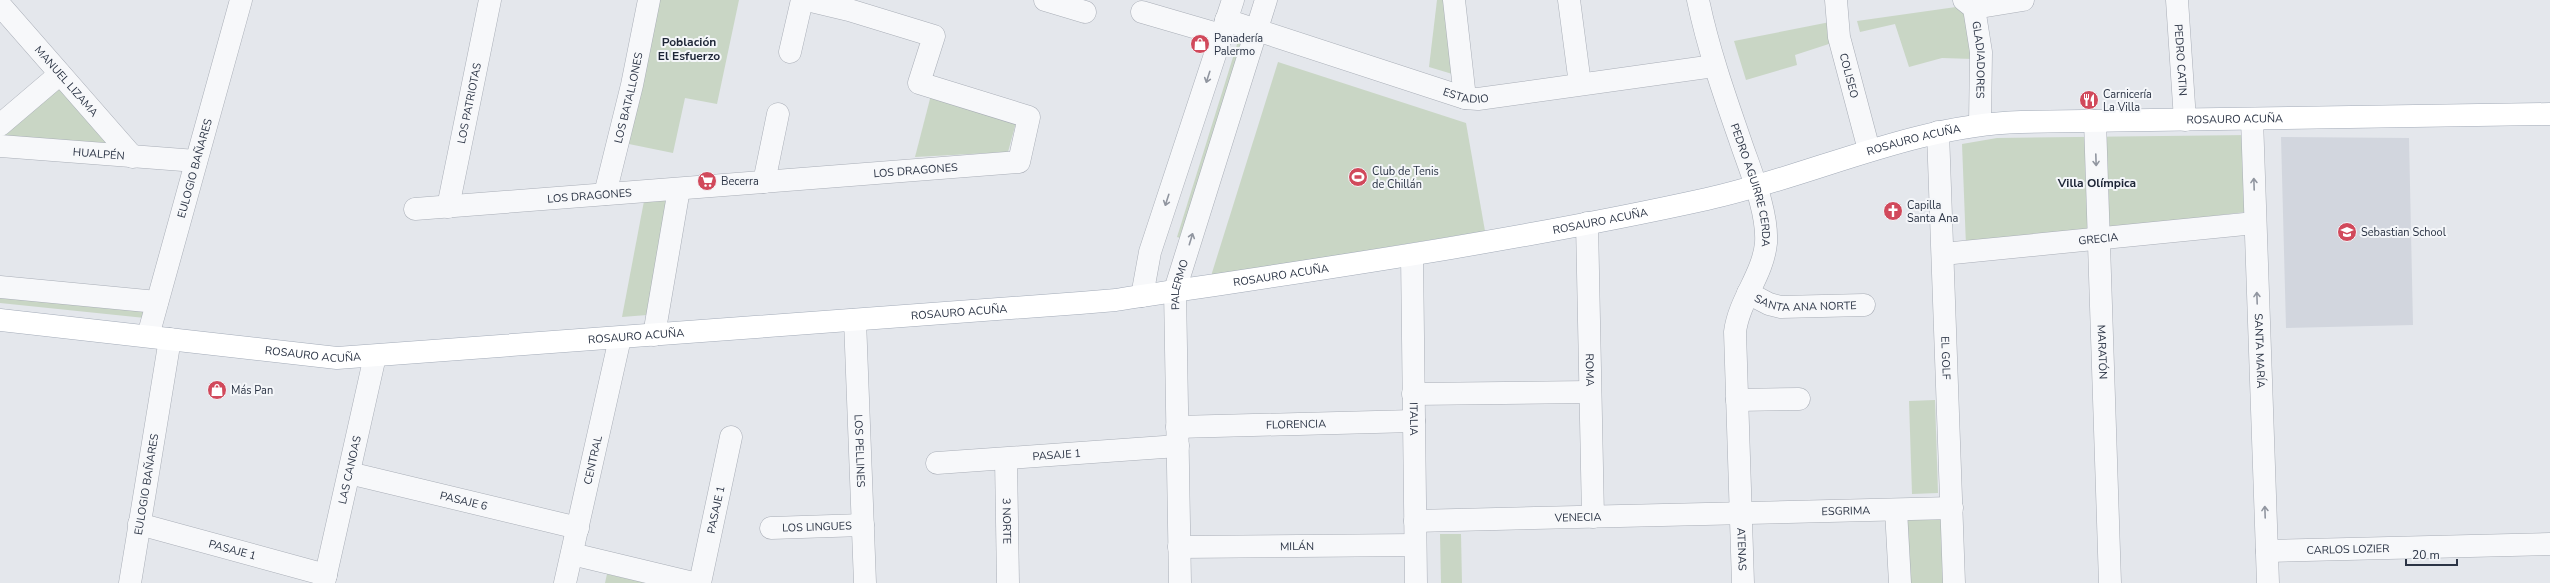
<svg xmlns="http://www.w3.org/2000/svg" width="2550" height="583" font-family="'Nunito Sans',sans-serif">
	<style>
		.built { fill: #d2d6de }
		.green { fill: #c9d6c5 }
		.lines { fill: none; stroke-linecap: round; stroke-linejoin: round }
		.minor-casing { stroke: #a9aeb7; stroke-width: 23 }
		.major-casing { stroke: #a3abb8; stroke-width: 23 }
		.minor { stroke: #f7f8fa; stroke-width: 22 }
		.major { stroke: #fff; stroke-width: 22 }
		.oneway { stroke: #9196a0 }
		.labels { text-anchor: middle; stroke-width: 4; stroke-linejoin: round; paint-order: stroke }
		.poi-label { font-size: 11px; fill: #2b3445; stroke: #f4f6f9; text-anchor: start }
		.street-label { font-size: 11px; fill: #2b3445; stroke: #f4f6f9 }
		.neighbourhood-label { font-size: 12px; font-weight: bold; fill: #1d2536; stroke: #f4f6f9 }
	</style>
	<rect width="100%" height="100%" fill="#e4e7ec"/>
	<!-- built -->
	<polygon class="built" points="2281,137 2409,138 2413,325 2286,328"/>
	<!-- green -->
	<g class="green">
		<polygon points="655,0 739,0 717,104 685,98 673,153 624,143"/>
		<polygon points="1437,0 1451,0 1459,76 1429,67"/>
		<polygon points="1963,6 1973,59 1942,58 1909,67 1895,24 1860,32 1857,21"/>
		<polygon points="1830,22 1838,41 1795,55 1797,65 1746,80 1734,41"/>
		<polygon points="1239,38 1252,42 1191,241 1177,237"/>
		<polygon points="1278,62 1466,123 1485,231 1211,276"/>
		<polygon points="57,82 118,151 0,139 0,132"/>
		<polygon points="931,95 1017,119 1008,152 915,157"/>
		<polygon points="2250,135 2254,211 1966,246 1962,144 1997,138"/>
		<polygon points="668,199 647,315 622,317 644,201"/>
		<polygon points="0,295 145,309 145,318 0,303"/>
		<polygon points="1935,400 1938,493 1912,494 1909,401"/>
		<polygon points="1946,517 1948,583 1906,583 1904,519"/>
		<polygon points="1440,534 1461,534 1462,583 1441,583"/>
		<polygon points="607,574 646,583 605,583"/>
	</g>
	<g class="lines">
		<!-- minor casing -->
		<g class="minor-casing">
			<g id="minor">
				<polyline points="1045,0 1085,12"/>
				<polyline points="1454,0 1465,98"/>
				<polyline points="1569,0 1580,84"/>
				<path id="s1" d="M1698,0C1708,48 1724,94 1740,140C1750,170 1768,211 1766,243C1763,275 1739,300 1735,332L1743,583"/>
				<path id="s2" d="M1836,0L1839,37L1869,150"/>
				<path id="s3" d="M1964,0L1974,8L1981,52L1980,124"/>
				<path id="s4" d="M2177,0L2185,120"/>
				<path id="s5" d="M0,5L133,157"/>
				<polyline points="1974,8 2023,0"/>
				<polyline points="1142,12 1221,35"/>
				<path id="s6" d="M1226,20L1465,98L1478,99L1714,66"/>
				<polyline points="790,52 802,0"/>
				<path id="s7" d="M2252,119L2268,583"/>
				<path id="s8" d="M2095,121L2110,583"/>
				<polyline points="0,125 60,74"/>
				<path id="s9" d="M1938,132L1954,583"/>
				<path id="s10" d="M0,146L196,161"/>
				<polyline points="764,182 778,114"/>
				<path id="s11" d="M605,194L632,85L649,0"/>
				<path id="s12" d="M448,207L490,0"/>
				<path id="s13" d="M415,209L1019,162L1029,117L919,83L934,36L849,10L807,0"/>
				<path id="s14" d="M1587,223L1593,517"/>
				<path id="s15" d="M1943,254L2255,223"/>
				<path id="s16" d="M1412,255L1416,583"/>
				<polyline points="0,287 157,302"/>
				<path id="s17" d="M1748,293L1769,304L1781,307L1864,305"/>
				<polyline points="1142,296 1150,252 1233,0"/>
				<path id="s18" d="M855,320L865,583"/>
				<polyline points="654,335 679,189"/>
				<path id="s19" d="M148,336L241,0"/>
				<polyline points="1413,394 1590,392"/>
				<polyline points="1737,400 1799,399"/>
				<path id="s20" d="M1177,427L1414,421"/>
				<path id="s21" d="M1006,459L1008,583"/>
				<path id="s22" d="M937,463L1178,446"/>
				<path id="s23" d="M349,473L578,528"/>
				<polyline points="1896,510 1900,583"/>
				<path id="s24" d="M1415,521L1952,508"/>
				<path id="s25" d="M139,524L326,575"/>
				<path id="s26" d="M771,528L863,525"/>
				<path id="s27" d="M1179,547L1415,545"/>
				<path id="s28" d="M2267,551L2550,544"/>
				<polyline points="572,554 693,583"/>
				<path id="s29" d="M130,583L170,339"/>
				<path id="s30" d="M324,583L375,356"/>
				<path id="s31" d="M565,583L620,338"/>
				<path id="s32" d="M700,583L731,437"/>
				<path id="s33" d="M1180,583L1175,290L1266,0"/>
			</g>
		</g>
		<!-- major casing -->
		<g class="major-casing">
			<g id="major">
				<path id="s34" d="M0,320L337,358L1080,303L1116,300C1313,270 1512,242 1707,199C1812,176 1912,125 2021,122L2550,114"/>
			</g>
		</g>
		<!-- minor -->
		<use href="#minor" class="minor"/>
		<!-- major -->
		<use href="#major" class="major"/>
	</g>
	<!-- one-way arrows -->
	<defs><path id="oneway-shaft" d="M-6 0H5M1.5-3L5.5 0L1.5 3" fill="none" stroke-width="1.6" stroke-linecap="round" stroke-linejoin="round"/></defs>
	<g class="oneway">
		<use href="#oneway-shaft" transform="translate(1208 77) rotate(108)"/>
		<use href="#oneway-shaft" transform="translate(2096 160) rotate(88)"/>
		<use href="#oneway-shaft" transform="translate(2254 184) rotate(-92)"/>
		<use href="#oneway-shaft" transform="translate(1167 200) rotate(108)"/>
		<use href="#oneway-shaft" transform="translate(1191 239) rotate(-73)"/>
		<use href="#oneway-shaft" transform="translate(2257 298) rotate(-92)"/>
		<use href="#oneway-shaft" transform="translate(2265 512) rotate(-92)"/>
	</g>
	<!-- icons -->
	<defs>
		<g id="shop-disc" transform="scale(1)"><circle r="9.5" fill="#d1495b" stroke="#f4f6f9"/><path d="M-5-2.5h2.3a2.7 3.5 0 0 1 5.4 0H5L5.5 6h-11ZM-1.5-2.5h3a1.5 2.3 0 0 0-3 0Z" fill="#fff"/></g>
		<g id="restaurant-disc" transform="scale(1)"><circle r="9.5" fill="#d1495b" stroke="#f4f6f9"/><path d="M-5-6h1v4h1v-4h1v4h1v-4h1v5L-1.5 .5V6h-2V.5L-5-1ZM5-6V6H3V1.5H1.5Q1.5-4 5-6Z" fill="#fff"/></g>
		<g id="stadium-disc" transform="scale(1)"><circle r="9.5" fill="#d1495b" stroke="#f4f6f9"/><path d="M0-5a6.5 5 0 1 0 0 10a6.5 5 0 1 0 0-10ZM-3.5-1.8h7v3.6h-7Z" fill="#fff"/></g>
		<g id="supermarket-disc" transform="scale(1)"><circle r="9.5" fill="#d1495b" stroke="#f4f6f9"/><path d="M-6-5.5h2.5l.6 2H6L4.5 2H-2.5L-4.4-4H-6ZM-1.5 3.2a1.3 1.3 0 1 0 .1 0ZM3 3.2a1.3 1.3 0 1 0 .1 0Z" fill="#fff"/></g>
		<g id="church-disc" transform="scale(1)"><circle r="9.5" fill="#d1495b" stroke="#f4f6f9"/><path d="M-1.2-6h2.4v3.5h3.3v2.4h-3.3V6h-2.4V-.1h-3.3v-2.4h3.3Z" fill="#fff"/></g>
		<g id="school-disc" transform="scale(1)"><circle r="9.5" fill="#d1495b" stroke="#f4f6f9"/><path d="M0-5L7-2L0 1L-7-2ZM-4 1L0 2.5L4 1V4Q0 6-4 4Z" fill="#fff"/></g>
	</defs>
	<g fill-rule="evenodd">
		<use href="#shop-disc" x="1200" y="44"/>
		<use href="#restaurant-disc" x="2089" y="100"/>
		<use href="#stadium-disc" x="1358" y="177"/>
		<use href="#supermarket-disc" x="707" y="181"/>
		<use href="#church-disc" x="1893" y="211"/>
		<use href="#school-disc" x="2347" y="232"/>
		<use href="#shop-disc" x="217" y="390"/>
	</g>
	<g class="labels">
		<!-- poi labels -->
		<g class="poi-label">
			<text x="1214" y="42">Panadería<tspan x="1214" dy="13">Palermo</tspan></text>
			<text x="2103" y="98">Carnicería<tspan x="2103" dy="13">La Villa</tspan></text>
			<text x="1372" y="175">Club de Tenis<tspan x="1372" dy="13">de Chillán</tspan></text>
			<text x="721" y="185">Becerra</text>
			<text x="1907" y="209">Capilla<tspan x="1907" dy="13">Santa Ana</tspan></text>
			<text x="2361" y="236">Sebastian School</text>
			<text x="231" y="394">Más Pan</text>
		</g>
		<!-- street labels -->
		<g class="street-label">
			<text dy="4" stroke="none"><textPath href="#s3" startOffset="65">GLADIADORES</textPath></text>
			<text dy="4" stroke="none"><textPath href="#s4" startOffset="60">PEDRO CATIN</textPath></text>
			<text dy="4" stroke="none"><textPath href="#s2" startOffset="77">COLISEO</textPath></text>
			<text dy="4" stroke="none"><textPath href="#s5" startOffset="101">MANUEL LIZAMA</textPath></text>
			<text dy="4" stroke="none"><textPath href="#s6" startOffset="252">ESTADIO</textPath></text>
			<text dy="4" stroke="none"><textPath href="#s11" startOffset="99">LOS BATALLONES</textPath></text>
			<text dy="4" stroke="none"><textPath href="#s12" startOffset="106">LOS PATRIOTAS</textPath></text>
			<text dy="4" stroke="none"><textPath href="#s34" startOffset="2258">ROSAURO ACUÑA</textPath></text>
			<text dy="4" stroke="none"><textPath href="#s34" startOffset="1935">ROSAURO ACUÑA</textPath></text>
			<text dy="4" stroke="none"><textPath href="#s10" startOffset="99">HUALPÉN</textPath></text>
			<text dy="4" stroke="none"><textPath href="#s19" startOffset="174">EULOGIO BAÑARES</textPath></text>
			<text dy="4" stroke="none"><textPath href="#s13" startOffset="502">LOS DRAGONES</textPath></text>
			<text dy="4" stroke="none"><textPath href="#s1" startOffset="193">PEDRO AGUIRRE CERDA</textPath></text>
			<text dy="4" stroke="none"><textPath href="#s13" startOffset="175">LOS DRAGONES</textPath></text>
			<text dy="4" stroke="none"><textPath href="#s34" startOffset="1611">ROSAURO ACUÑA</textPath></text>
			<text dy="4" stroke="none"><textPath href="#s15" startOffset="156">GRECIA</textPath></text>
			<text dy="4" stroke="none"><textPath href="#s34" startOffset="1287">ROSAURO ACUÑA</textPath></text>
			<text dy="4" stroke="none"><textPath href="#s33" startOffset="299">PALERMO</textPath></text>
			<text dy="4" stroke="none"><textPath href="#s17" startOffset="60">SANTA ANA NORTE</textPath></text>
			<text dy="4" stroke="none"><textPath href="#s34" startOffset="963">ROSAURO ACUÑA</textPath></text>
			<text dy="4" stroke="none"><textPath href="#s34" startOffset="639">ROSAURO ACUÑA</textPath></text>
			<text dy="4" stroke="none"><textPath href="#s7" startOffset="232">SANTA MARÍA</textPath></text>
			<text dy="4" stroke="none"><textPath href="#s8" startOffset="231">MARATÓN</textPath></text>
			<text dy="4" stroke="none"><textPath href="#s34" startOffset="315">ROSAURO ACUÑA</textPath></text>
			<text dy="4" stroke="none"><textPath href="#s9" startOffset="226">EL GOLF</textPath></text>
			<text dy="4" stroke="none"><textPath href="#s14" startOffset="147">ROMA</textPath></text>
			<text dy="4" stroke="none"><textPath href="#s16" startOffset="164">ITALIA</textPath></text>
			<text dy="4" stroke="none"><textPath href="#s20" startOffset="119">FLORENCIA</textPath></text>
			<text dy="4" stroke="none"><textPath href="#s18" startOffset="131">LOS PELLINES</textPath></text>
			<text dy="4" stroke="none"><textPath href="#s22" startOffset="120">PASAJE 1</textPath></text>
			<text dy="4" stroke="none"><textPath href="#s31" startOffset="126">CENTRAL</textPath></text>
			<text dy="4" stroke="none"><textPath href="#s30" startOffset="116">LAS CANOAS</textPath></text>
			<text dy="4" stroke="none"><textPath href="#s29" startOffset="100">EULOGIO BAÑARES</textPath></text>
			<text dy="4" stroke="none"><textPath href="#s23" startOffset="118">PASAJE 6</textPath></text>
			<text dy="4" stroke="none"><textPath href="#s32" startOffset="75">PASAJE 1</textPath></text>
			<text dy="4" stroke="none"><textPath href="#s24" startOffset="431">ESGRIMA</textPath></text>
			<text dy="4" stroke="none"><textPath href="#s24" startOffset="163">VENECIA</textPath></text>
			<text dy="4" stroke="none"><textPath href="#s21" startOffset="62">3 NORTE</textPath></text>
			<text dy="4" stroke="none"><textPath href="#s26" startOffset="46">LOS LINGUES</textPath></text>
			<text dy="4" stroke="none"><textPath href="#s27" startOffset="118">MILÁN</textPath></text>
			<text dy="4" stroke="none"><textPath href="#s1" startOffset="565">ATENAS</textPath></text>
			<text dy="4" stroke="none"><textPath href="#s28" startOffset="81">CARLOS LOZIER</textPath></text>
			<text dy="4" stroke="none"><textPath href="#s25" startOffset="97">PASAJE 1</textPath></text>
		</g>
		<!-- neighbourhood labels -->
		<g class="neighbourhood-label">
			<text x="689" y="46">Población<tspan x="689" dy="14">El Esfuerzo</tspan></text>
			<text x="2097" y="187">Villa Olímpica</text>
		</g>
	</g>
	<!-- scale -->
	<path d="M2406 559v6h51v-6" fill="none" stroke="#2b3445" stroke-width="2"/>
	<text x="2412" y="559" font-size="12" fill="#2b3445" stroke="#f4f6f9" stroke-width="3" paint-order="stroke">20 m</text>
</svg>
